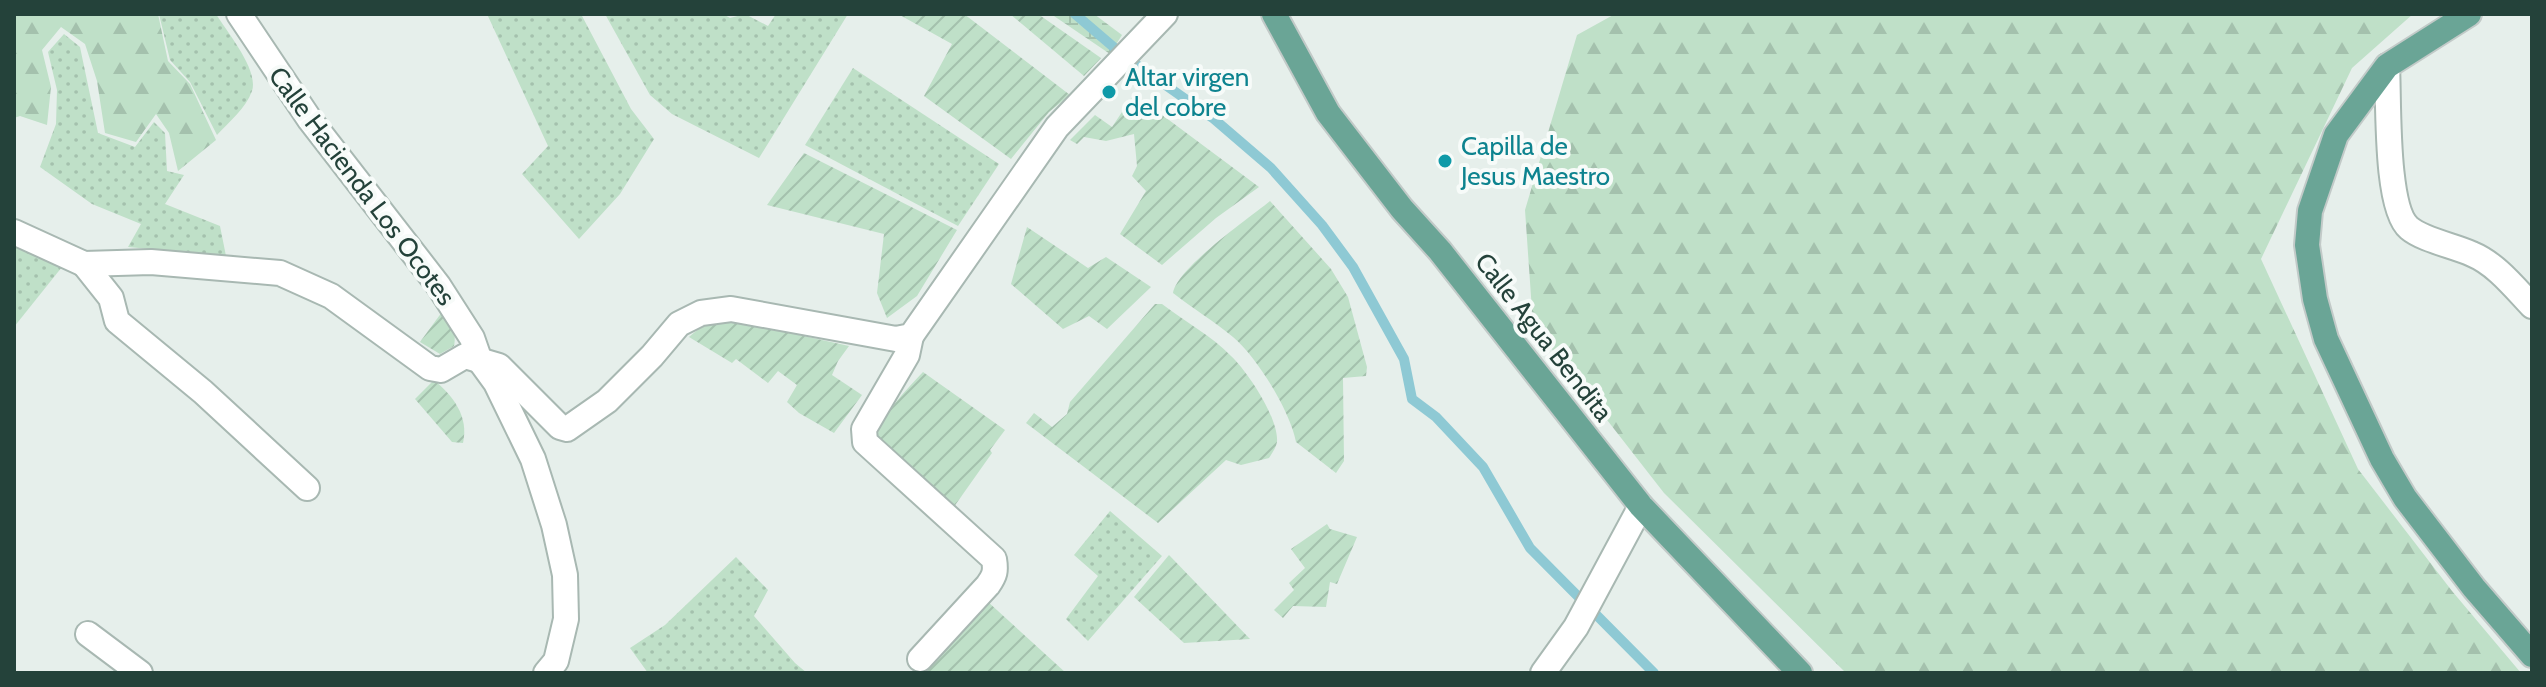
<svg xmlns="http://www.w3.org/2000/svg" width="2546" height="687" font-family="Cabin,sans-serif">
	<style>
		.grass { fill: url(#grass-dots) }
		.forest { fill: url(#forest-firs) }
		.wetland { fill: url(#wetland-marsh) }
		.garden { fill: url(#garden-furrows) }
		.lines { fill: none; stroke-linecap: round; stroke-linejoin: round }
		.stream { stroke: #8ec9d4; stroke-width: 10 }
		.minor-casing { stroke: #a8b8b2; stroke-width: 28 }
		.major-casing { stroke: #c2cac8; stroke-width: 28 }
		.minor { stroke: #fff; stroke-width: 24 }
		.major { stroke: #6aa596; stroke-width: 24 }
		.culture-dot { fill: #0f9aa8; stroke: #f7fbf9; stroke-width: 3 }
		.labels { text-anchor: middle; stroke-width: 8; stroke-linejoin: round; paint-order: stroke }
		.culture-label { font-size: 26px; fill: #0d838f; stroke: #f7fbf9; text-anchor: start }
		.street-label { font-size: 26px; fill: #24423a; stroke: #f7fbf9 }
	</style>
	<defs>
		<pattern id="grass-dots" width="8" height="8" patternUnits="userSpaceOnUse" patternTransform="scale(2)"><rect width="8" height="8" fill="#bfe0c8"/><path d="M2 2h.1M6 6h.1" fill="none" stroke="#a4c1ad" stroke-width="1.8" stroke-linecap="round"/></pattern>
		<pattern id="forest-firs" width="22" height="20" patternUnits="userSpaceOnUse" patternTransform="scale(2)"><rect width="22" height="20" fill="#bfe0c8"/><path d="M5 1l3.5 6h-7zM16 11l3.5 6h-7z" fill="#a4c1ad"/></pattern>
		<pattern id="wetland-marsh" width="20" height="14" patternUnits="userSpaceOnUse" patternTransform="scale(2)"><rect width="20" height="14" fill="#bfe0c8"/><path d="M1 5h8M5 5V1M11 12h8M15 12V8" fill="none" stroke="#a4c1ad"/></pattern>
		<pattern id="garden-furrows" width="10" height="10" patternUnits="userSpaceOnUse" patternTransform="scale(2)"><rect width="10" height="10" fill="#bfe0c8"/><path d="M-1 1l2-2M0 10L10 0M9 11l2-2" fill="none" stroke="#a4c1ad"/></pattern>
	</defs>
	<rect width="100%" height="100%" fill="#e6efeb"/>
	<!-- grass -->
	<g class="grass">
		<path d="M159,14H216C227,32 259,70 252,91C246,108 229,122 217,135L190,82L170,60Z"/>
		<polygon points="487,14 581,14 631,109 654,139 620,194 579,239 522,174 548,146"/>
		<polygon points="605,14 723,14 730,18 745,14 768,26 776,14 848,14 759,158 672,114 650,95"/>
		<polygon points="64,34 80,47 98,133 135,147 154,122 165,133 167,171 184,175 165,204 220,226 226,256 128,247 141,224 92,204 40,167 56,124 57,90 48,52"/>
		<polygon points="853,68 999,164 958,226 805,145"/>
		<polygon points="14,245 62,267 14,327"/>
		<polygon points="1110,511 1162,556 1088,641 1066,619 1098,576 1074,555"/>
		<polygon points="736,557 768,590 754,616 795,663 807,673 648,673 630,648 665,625"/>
	</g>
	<!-- forest -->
	<g class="forest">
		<polygon points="14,14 158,14 168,61 190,84 216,140 178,171 169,133 156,114 136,142 105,133 97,81 85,44 61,27 42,50 51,87 47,125 20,116 14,118"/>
		<polygon points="1615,14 2413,14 2352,68 2261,259 2358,469 2452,591 2521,673 1846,673 1664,493 1533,325 1525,210 1577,35"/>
	</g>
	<!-- wetland -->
	<polygon class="wetland" points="1051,14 1094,14 1122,35 1110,54"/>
	<!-- garden -->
	<g class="garden">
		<polygon points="898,14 964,14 1070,95 1049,112 1011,159 924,96 952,44"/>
		<polygon points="1010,14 1038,14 1101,58 1084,76"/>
		<polygon points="1134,94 1259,187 1216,218 1162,265 1120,234 1146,191 1132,176 1137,166 1134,134 1106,141 1084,137 1077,144 1070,140 1095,115 1112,127"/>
		<polygon points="804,153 957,230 917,296 887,318 877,293 884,234 767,205"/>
		<path d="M1270,201L1331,269L1348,297L1367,367L1366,376L1343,378L1344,461L1336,473L1296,442C1290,411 1257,357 1233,337C1214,321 1192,308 1173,293C1177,268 1248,219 1270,201Z"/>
		<polygon points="1027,227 1088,268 1106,257 1151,287 1107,329 1089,316 1063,329 1011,284"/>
		<path d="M1155,304H1162C1184,321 1212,336 1231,356C1248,372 1279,419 1277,442C1276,448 1272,453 1269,458L1241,465L1226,460L1158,523L1026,423L1034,413L1052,427L1067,414L1070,402Z"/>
		<path d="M442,312C451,323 457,332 454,346L440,354L420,342Z"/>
		<path d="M731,320L849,346L838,361L832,375L862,395L834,433L799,413L787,402L797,385L778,371L768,383L736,359L732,363L689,337C701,325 715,322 731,320Z"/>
		<path d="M923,372L1005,430L990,450L992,453L951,511L877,444C874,422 908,388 923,372Z"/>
		<path d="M434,380C453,396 469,416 463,443L452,442L415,399Z"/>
		<polygon points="1327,524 1330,529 1357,537 1337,584 1330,582 1326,607 1293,606 1283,618 1274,610 1294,590 1289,583 1305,568 1291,549"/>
		<polygon points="1169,555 1250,639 1184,643 1134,597"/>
		<polygon points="987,601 1066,673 924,673 919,668"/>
	</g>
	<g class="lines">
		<!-- stream -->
		<polyline class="stream" points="1075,14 1124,56 1214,119 1271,168 1322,225 1353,267 1404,359 1412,399 1436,417 1483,467 1530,548 1654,673"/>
		<!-- minor casing -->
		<g class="minor-casing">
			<g id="minor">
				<polyline points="239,14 310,120 438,285 472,338 480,361 496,383 533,459 554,525 565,575 566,619 556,661 546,673"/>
				<path d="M2387,66C2389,100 2385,208 2409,228C2423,240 2455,246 2472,254C2496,264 2514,287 2532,306"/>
				<polyline points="14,232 84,264 151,262 280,273 331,296 430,368 441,370 465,356 499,366 560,427 567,429 607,401 652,356 679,324 701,313 731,309 896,339 911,336 1057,127 1165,14"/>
				<polyline points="84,264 111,298 117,321 203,392 307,488"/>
				<path d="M911,336L907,355L864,429L865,442L994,559C996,571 995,575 988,585L920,659"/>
				<polyline points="88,634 140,673"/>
				<polyline points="1543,673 1576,627 1641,506"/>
			</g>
		</g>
		<!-- major casing -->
		<g class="major-casing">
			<g id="major">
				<polyline points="1274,14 1328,113 1402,209 1440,251 1641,506 1800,673"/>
				<polyline points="2469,14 2387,66 2336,135 2310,211 2307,245 2315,299 2326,339 2382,459 2405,498 2474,588 2532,655"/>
			</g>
		</g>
		<!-- minor -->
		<use href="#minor" class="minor"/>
		<!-- major -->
		<use href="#major" class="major"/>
	</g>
	<!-- markers -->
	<g class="culture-dot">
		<circle cx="1109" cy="92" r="8"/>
		<circle cx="1445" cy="161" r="8"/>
	</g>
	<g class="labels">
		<!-- culture labels -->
		<g class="culture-label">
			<text x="1125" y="86">Altar virgen<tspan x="1125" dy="30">del cobre</tspan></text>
			<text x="1461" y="155">Capilla de<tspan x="1461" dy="30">Jesus Maestro</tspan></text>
		</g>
		<!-- street labels -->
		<g class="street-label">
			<text transform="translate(362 186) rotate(53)" y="9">Calle Hacienda Los Ocotes</text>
			<text transform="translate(1544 337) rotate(52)" y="9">Calle Agua Bendita</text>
		</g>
	</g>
	<!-- border -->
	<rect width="2546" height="687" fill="none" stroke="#24423a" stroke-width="32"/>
</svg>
